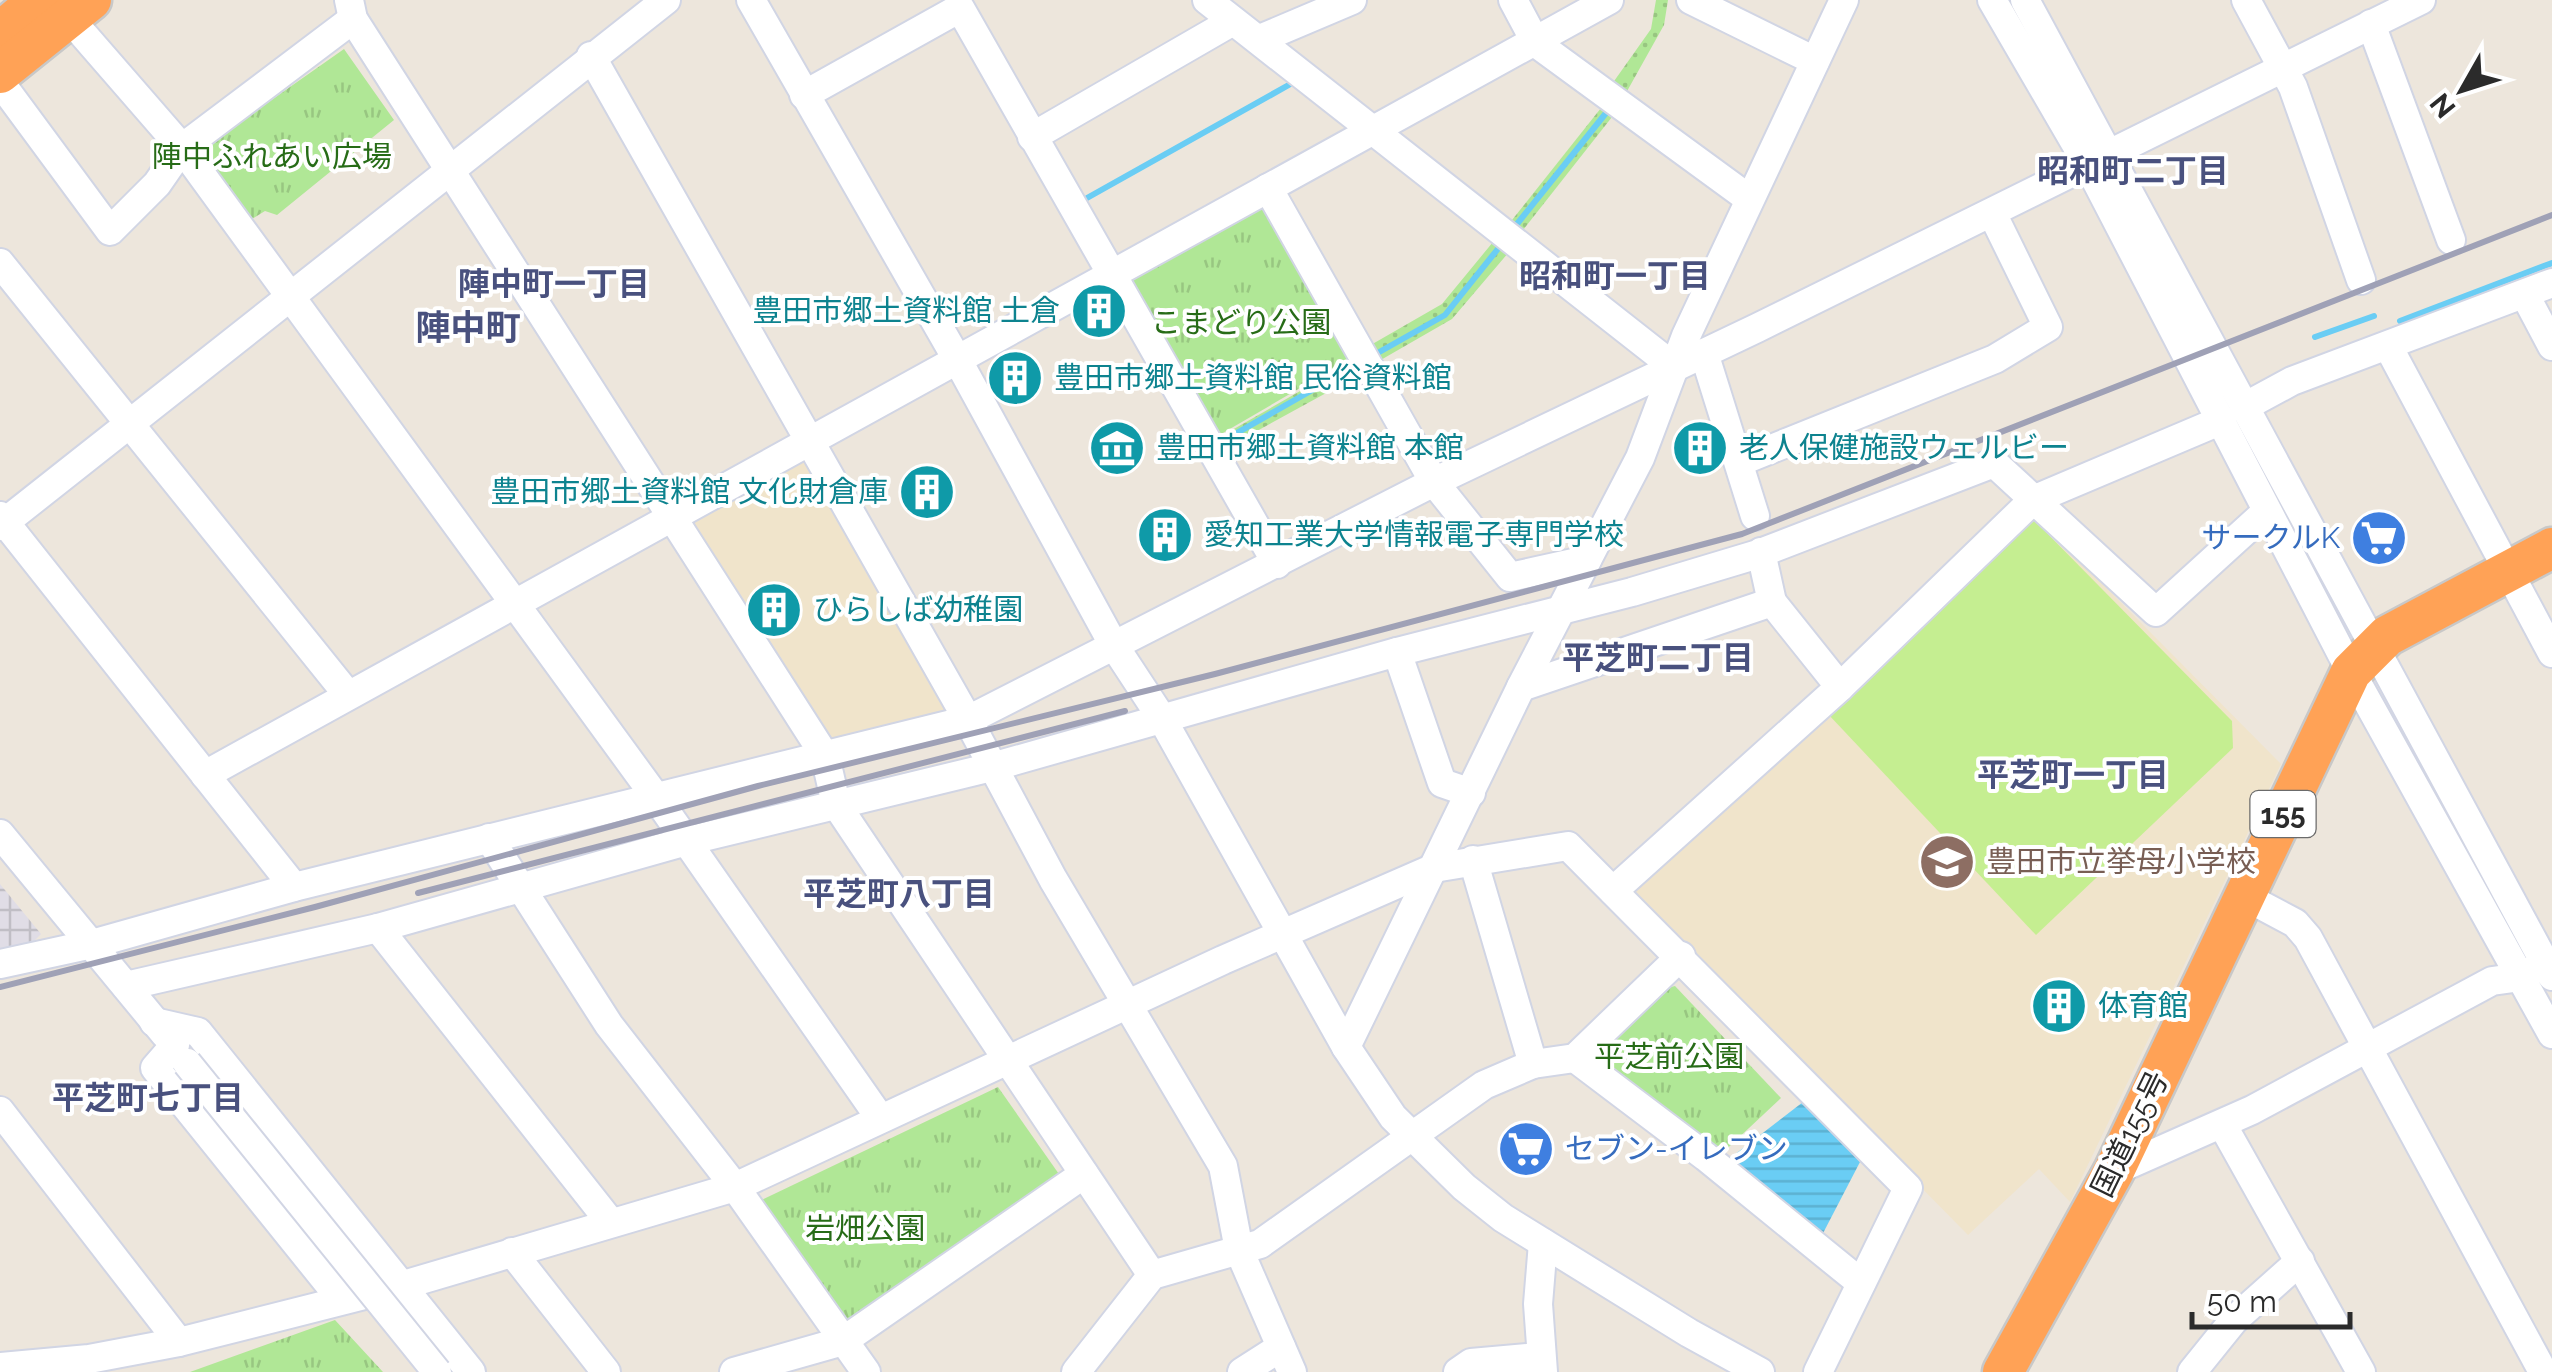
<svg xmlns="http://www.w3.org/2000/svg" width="2552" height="1372" font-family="Raleway,'Noto Sans JP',sans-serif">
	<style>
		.industrial { fill: url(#industrial-grid) }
		.education { fill: #f0e4cb }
		.grass { fill: url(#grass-dots) }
		.park { fill: url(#park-tufts) }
		.pitch { fill: #c5ee91 }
		.water { fill: url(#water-rules) }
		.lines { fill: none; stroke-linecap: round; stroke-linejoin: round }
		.stream { stroke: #6acdf4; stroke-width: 6 }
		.minor-casing { stroke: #d1d5e4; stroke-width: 32 }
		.highway-casing { stroke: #c8c8c8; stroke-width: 45 }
		.minor { stroke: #fff; stroke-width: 28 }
		.highway { stroke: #ffa256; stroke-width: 40 }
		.rail { stroke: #9fa1b6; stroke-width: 6 }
		.minor-bridge-casing { stroke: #d1d5e4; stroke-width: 32; stroke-linecap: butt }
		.minor-bridge { stroke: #fff; stroke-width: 28 }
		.labels { text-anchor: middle; stroke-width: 8; stroke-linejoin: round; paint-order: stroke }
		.shield { fill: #fff; stroke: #6b6b6b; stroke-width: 2.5 }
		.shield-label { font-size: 28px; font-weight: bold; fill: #2b2b2b }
		.park-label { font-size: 30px; fill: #276c17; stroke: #fff }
		.culture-label { font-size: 30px; fill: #0d838f; stroke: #fff; text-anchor: start }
		.shop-label { font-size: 30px; fill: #366cbe; stroke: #fff; text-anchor: end }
		.education-label { font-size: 30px; fill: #785e54; stroke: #fff; text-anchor: start }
		.street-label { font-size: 30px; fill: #2b2b2b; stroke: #fff }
		.neighbourhood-label { font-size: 32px; font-weight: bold; fill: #49517e; stroke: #fff }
		.quarter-label { font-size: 35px; font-weight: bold; fill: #49517e; stroke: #fff }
	</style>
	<defs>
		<pattern id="industrial-grid" width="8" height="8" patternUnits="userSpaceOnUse" patternTransform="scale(2.5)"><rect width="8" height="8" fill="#e0dde6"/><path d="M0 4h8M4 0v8" fill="none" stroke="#c0bec5"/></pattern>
		<pattern id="grass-dots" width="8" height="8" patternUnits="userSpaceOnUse" patternTransform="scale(2.5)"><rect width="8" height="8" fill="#b0e796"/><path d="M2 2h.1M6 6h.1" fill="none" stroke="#98c681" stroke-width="1.8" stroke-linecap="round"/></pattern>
		<pattern id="park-tufts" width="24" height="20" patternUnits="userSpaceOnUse" patternTransform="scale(2.5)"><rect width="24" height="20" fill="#b0e796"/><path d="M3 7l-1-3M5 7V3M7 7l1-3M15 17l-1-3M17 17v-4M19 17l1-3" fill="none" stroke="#98c681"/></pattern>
		<pattern id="water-rules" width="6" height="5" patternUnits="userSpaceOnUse" patternTransform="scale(2.5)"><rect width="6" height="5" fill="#6acdf4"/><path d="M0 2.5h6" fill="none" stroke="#5cb0d1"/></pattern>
	</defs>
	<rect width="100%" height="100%" fill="#ede6dc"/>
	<!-- industrial -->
	<polygon class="industrial" points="0,884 41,934 33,942 0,951"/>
	<!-- education -->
	<g class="education">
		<polygon points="809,454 956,714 826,745 684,524"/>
		<polygon points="2035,516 2281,764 2070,1202 2039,1169 1968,1235 1634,896 1634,884"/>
	</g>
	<!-- grass -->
	<g class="grass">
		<polygon points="1656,0 1668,0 1664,25 1626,93 1612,84 1651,29"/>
		<polygon points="1601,108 1612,117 1523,230 1512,220"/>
		<polygon points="1493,242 1509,252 1452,319 1379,361 1369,346 1442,304"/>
		<polygon points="1351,362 1359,375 1224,449 1218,438"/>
	</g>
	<!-- park -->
	<g class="park">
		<polygon points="344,49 394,120 277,215 265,211 244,224 192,156"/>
		<polygon points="1262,206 1350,359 1216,437 1128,280"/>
		<polygon points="1675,986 1781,1098 1717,1158 1587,1062 1663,989"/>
		<polygon points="998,1087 1061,1177 845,1331 753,1204"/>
		<polygon points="335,1320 383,1372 189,1372 190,1372"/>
	</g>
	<!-- pitch -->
	<polygon class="pitch" points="2035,521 2232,721 2233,748 2036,935 1828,714 2025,522"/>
	<!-- water -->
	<polygon class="water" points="1803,1102 1860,1162 1820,1239 1725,1162"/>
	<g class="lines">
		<!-- stream -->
		<g class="stream">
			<polyline points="1087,198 1294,82"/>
			<polyline points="1517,224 1606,113"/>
			<polyline points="2400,321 2552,263"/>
			<polyline points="2315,337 2374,316"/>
			<polyline points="1374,355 1445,315 1497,250"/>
			<polyline points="1221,442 1351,368"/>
		</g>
		<!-- minor casing -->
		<g class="minor-casing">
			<g id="minor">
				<polyline points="349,0 353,19 825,756 836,804 1152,1275"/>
				<polyline points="751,0 957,359 1113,644 1161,717 1346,1047 1393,1117 1464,1187 1503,1218 1689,1333 1760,1372"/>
				<polyline points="1207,0 1674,367"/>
				<polyline points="1513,0 1536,43 1748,198"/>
				<polyline points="1691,0 1815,61"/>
				<polyline points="1992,0 2088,165 2351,672 2552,1034"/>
				<polyline points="2025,0 2552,976"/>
				<polyline points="2246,0 2293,87 2361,280"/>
				<polyline points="69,18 182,148 655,796 880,1118"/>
				<polyline points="2371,24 2451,240"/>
				<polyline points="1260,39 1352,0"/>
				<polyline points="591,56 968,720 1053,879 1223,1166 1239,1250 1292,1372"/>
				<polyline points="0,82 110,231 157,184 182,148 353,19"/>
				<polyline points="804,95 960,8 1277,564"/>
				<polyline points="1032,137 1233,21"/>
				<polyline points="1268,188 1434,482 1510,577 1587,560"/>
				<polyline points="0,263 348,695"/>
				<polyline points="2525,295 2552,346"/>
				<polyline points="2388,346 2552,653"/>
				<polyline points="1704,353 1755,516"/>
				<polyline points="2244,407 2292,381 2552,283"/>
				<polyline points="1739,462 1995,359 2048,327 1992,213"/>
				<polyline points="0,516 294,887"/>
				<polyline points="0,526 666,0"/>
				<polyline points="1761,552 1772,602"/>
				<polyline points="1397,652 1632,592 1755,555 1994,463 2156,612 2266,512"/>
				<polyline points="1521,687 1772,602 1840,687"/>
				<polyline points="205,775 1609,0"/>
				<polyline points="0,834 165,1034"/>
				<polyline points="489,838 609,1025 735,1187 866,1372"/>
				<polyline points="1473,860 1533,1064"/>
				<polyline points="1613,891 1840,687 2033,500 2222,420"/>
				<polyline points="2244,896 2295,923 2308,938 2542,1370"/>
				<polyline points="378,928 611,1223"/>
				<polyline points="0,964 92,944 294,887 968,720 1434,482 1757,328 2421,0"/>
				<polyline points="126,986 378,928 683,842 992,767 1397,652 1442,783 1471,793"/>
				<polyline points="154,1022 198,1032 471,1372"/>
				<polyline points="175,1045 155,1068 341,1299"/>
				<polyline points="1346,1047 1521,687 1640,458 1686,336 1844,0"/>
				<polyline points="1575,1058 1706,1157 1861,1283"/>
				<polyline points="0,1111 179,1342"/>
				<polyline points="2222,1124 2361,1372"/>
				<polyline points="2114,1171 2252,1110 2492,981 2521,977 2535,969"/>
				<polyline points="1543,1243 1538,1304 1543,1372"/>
				<polyline points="512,1252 606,1372"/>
				<polyline points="0,1367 89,1359 179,1342 400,1286 735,1187 1223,960 1434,868 1568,846 1908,1188 1818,1372"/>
				<polyline points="734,1372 843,1341 1084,1174"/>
				<polyline points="1076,1372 1152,1275 1260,1244 1484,1085 1533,1064 1575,1058 1681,956"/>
				<polyline points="1242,1372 1281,1347"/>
				<polyline points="1458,1372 1471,1363 1539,1357"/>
				<polyline points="2192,1372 2234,1320 2300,1261"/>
			</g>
		</g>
		<!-- highway casing -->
		<g class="highway-casing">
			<g id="highway">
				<polyline points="0,32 39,0"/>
				<polyline points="0,73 91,0"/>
				<polyline points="2003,1372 2114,1171 2351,672 2387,636 2552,548"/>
			</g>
		</g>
		<!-- minor -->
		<use href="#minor" class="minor"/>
		<!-- highway -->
		<use href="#highway" class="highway"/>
		<!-- rail -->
		<g class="rail">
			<polyline points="418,893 1125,711"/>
			<polyline points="0,987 315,907 758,786 1215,674 1742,534 2552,215"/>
		</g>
		<!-- minor-bridge casing -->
		<g class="minor-bridge-casing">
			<polyline id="minor-bridge" points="187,1063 437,1372"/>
		</g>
		<!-- minor-bridge -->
		<use href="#minor-bridge" class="minor-bridge"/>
	</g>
	<!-- icons -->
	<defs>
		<g id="building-disc" transform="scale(2.875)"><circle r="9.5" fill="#0f9aa8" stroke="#fff"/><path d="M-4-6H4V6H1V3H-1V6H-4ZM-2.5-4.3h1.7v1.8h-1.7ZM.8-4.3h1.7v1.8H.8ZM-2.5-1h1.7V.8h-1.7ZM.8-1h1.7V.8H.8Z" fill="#fff"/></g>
		<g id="museum-disc" transform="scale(2.875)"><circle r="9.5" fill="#0f9aa8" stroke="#fff"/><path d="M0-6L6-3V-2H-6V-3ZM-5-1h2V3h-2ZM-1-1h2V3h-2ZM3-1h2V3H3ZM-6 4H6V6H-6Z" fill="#fff"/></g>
		<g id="supermarket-disc" transform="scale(2.875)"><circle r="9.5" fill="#3f7fe0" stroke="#fff"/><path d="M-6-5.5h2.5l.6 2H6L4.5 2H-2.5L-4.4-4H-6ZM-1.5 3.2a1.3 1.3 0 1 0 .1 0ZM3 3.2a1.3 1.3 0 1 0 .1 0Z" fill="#fff"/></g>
		<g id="school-disc" transform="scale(2.875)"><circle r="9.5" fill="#8d6e63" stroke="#fff"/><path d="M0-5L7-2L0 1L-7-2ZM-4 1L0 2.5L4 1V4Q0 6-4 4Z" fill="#fff"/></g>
	</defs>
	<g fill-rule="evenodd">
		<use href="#building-disc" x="1099" y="311"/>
		<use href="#building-disc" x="1015" y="378"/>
		<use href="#museum-disc" x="1117" y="448"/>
		<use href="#building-disc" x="1700" y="448"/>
		<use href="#building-disc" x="927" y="492"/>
		<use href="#building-disc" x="1165" y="535"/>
		<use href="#supermarket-disc" x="2379" y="538"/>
		<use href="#building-disc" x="774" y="610"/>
		<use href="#school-disc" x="1947" y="862"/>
		<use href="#building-disc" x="2059" y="1006"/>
		<use href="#supermarket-disc" x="1526" y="1149"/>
	</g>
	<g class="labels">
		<!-- shield labels -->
		<rect class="shield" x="2250.5" y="791" width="65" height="46" rx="8"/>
		<g class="shield-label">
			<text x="2283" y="824">155</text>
		</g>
		<!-- park labels -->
		<g class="park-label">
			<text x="272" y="167">陣中ふれあい広場</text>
			<text x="1241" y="333">こまどり公園</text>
			<text x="1669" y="1067">平芝前公園</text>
			<text x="865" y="1239">岩畑公園</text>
		</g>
		<!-- culture labels -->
		<g class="culture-label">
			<text x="1060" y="321" text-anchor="end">豊田市郷土資料館 土倉</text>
			<text x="1054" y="388">豊田市郷土資料館 民俗資料館</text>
			<text x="1156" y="458">豊田市郷土資料館 本館</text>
			<text x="1739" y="458">老人保健施設ウェルビー</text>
			<text x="888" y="502" text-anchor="end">豊田市郷土資料館 文化財倉庫</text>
			<text x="1204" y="545">愛知工業大学情報電子専門学校</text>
			<text x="813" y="620">ひらしば幼稚園</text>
			<text x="2098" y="1016">体育館</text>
		</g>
		<!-- shop labels -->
		<g class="shop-label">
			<text x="2340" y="548">サークルK</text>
			<text x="1565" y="1159" text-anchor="start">セブン-イレブン</text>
		</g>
		<!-- education labels -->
		<g class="education-label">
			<text x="1986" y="872">豊田市立挙母小学校</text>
		</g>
		<!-- street labels -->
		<g class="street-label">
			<text transform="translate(2130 1134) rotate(-64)" y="10">国道155号</text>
		</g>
		<!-- neighbourhood labels -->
		<g class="neighbourhood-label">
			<text x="2133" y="182">昭和町二丁目</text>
			<text x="1615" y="287">昭和町一丁目</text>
			<text x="554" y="295">陣中町一丁目</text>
			<text x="1658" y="669">平芝町二丁目</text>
			<text x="2073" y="786">平芝町一丁目</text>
			<text x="899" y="905">平芝町八丁目</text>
			<text x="148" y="1109">平芝町七丁目</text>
		</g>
		<!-- quarter labels -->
		<g class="quarter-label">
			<text x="468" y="340">陣中町</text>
		</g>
	</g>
	<!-- north arrow -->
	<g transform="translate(2462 90) rotate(231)" stroke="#ffffff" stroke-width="8" paint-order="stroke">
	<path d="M0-8L18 38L0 25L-18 38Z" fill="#2b2b2b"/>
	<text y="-15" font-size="28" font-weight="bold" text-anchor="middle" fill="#2b2b2b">N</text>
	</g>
	<!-- scale -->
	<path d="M2192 1312v15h158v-15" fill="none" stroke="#2b2b2b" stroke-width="5"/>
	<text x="2207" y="1312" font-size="30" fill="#2b2b2b" stroke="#ffffff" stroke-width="8" paint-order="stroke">50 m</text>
</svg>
